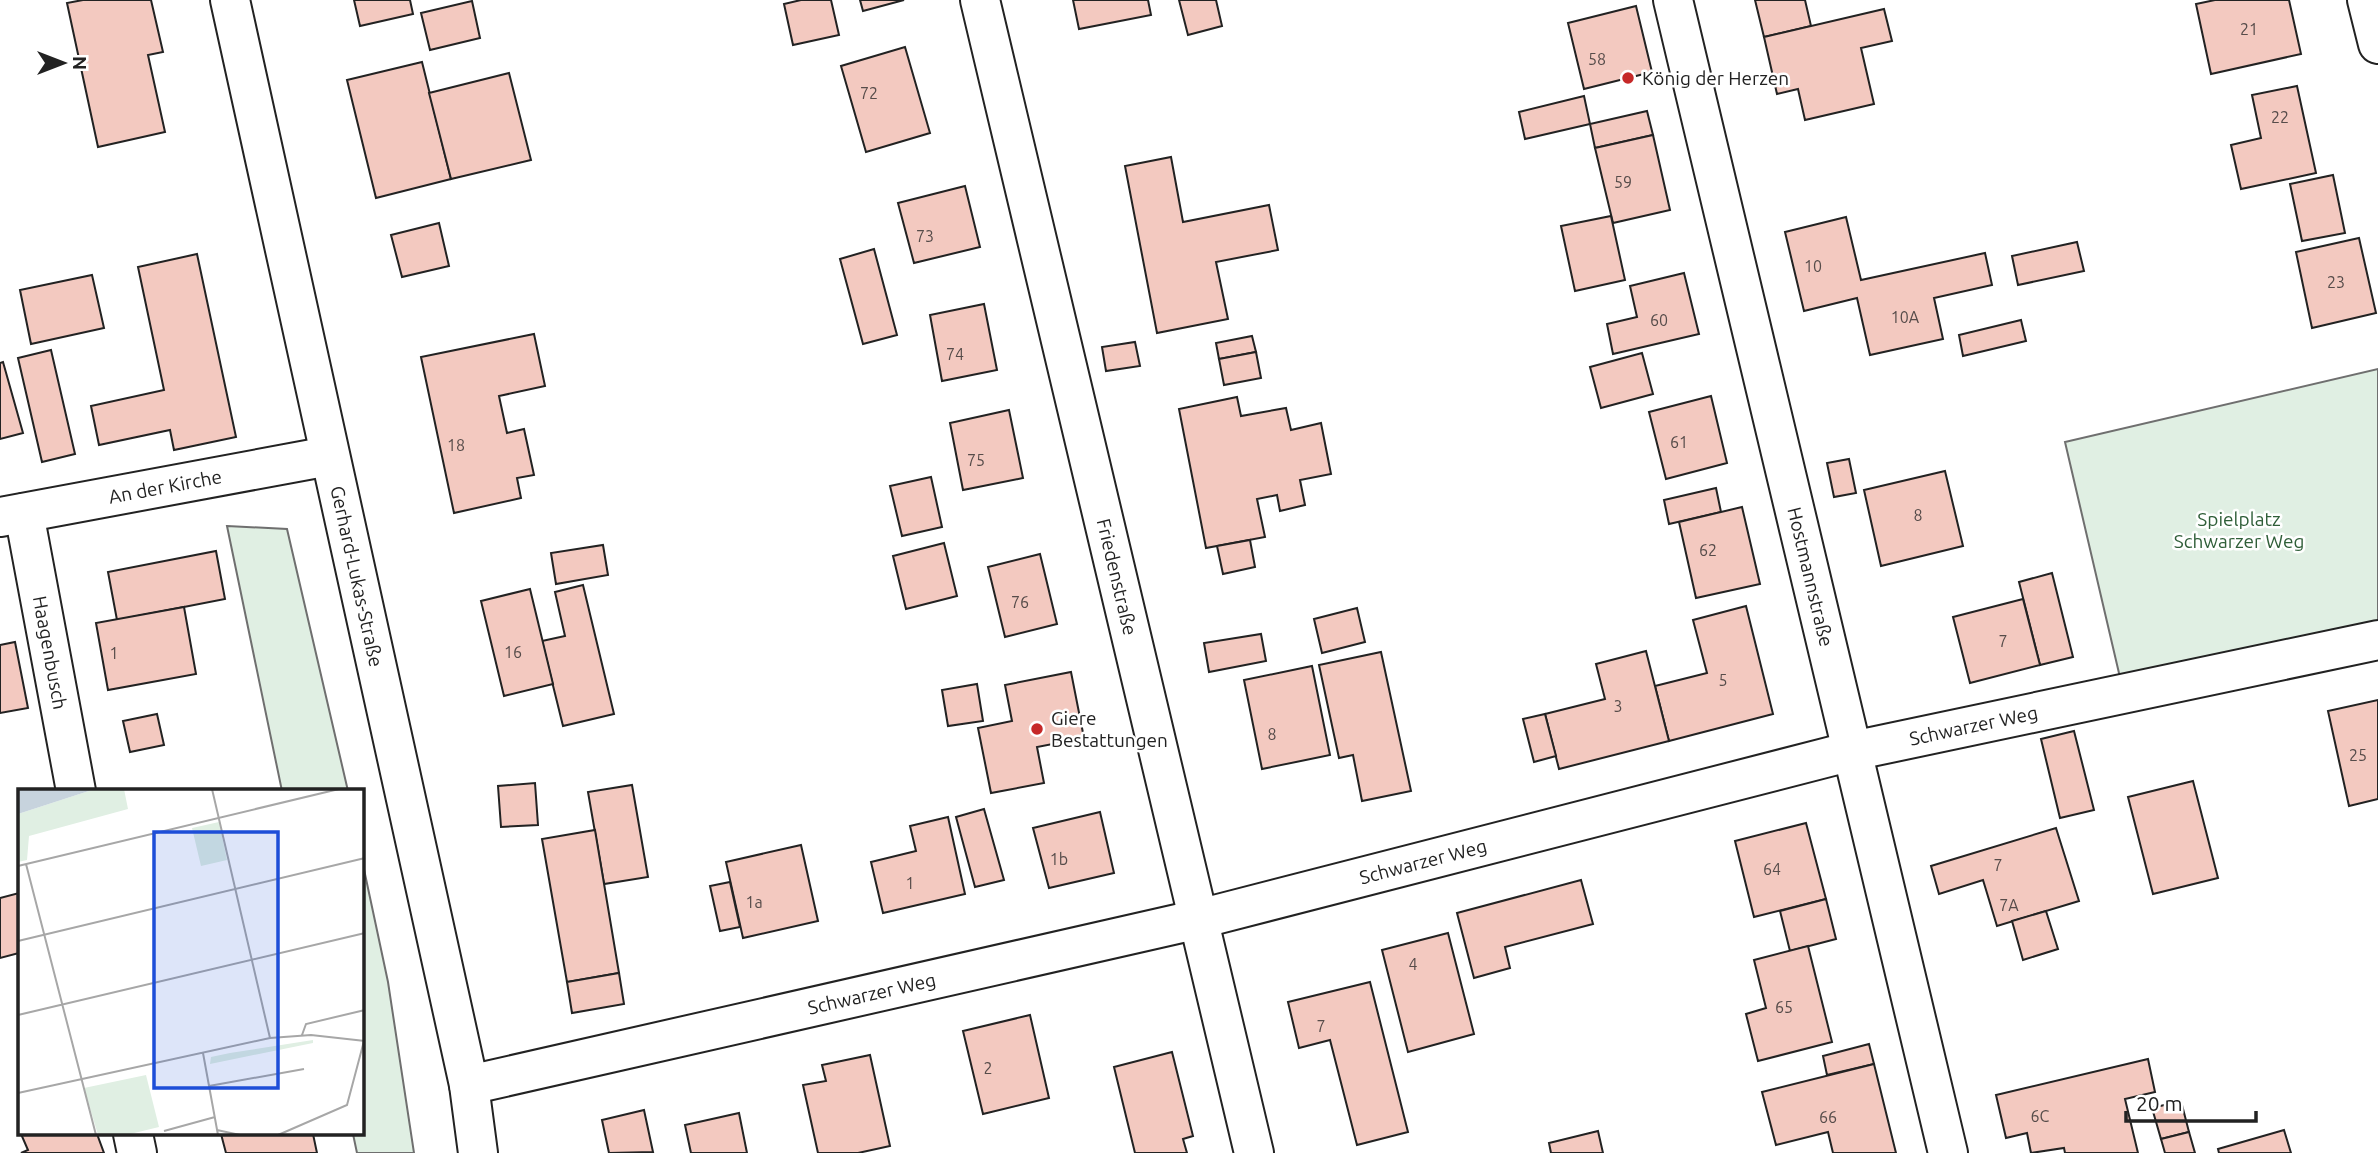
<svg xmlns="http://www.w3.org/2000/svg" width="2378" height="1153" font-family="Ubuntu,sans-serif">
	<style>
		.green { fill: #e0efe3; stroke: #6f6f6f; stroke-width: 2 }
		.building { fill: #f3c9c0; stroke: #222; stroke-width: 2 }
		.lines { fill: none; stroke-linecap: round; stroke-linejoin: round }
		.minor-casing { stroke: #222; stroke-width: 42 }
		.tertiary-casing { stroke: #222; stroke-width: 42 }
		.minor { stroke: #fff; stroke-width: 38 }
		.tertiary { stroke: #fff; stroke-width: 38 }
		.poi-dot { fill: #c62828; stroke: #fff; stroke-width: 2.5 }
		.labels { text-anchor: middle; stroke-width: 5; stroke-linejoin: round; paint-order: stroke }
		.number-label { font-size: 16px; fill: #564c4a }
		.poi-label { font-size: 19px; fill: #222; stroke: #fff; text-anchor: start }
		.street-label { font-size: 19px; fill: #222; stroke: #fff }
		.park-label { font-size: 19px; fill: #2f5e38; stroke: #fff }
		.inset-road { fill: none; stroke: #a7a7a7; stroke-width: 2 }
		.view { fill: #1d4ed8; fill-opacity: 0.15; stroke: #1d4ed8; stroke-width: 3.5 }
		.inset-edge { fill: none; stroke: #222; stroke-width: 3.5 }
	</style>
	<rect width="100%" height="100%" fill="#fff"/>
	<!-- green -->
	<g class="green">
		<polygon points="2378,369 2378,626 2122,686 2065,442"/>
		<polygon points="227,526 287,529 348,791 282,791"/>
		<polygon points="362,860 388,982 414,1153 357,1153 353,1134 362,1134"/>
	</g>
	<!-- building -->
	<g class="building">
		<polygon points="83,0 151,0 163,52 148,55 165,132 98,147 67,3"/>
		<polygon points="354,0 410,0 413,14 360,26"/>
		<polygon points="801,0 831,0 839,35 793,45 784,4"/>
		<polygon points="860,0 904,0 863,11"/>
		<polygon points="1073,0 1148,0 1151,15 1079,29"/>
		<polygon points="1179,0 1216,0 1222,26 1188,35"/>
		<polygon points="1755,0 1805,0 1811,26 1764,37"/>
		<polygon points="2215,0 2289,0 2301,54 2211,74 2196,4"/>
		<polygon points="472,1 480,38 430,50 421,13"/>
		<polygon points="1636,6 1652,72 1584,89 1568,23"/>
		<polygon points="1884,9 1892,41 1861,48 1874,104 1805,120 1798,89 1777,94 1764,37"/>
		<polygon points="905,47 930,133 866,152 841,66"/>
		<polygon points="422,62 451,179 376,198 347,80"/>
		<polygon points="509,73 531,160 451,179 429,93"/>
		<polygon points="2297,86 2316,173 2241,189 2231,145 2261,138 2252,95"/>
		<polygon points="1584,96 1590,124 1525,139 1519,112"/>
		<polygon points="1647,111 1653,135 1595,148 1590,124"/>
		<polygon points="1653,135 1670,210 1613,223 1595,148"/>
		<polygon points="1171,157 1183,222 1269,205 1278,250 1216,262 1228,319 1157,333 1125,166"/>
		<polygon points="2333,175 2345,233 2302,241 2290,184"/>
		<polygon points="965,186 980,247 914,263 898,203"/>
		<polygon points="1611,216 1625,280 1575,291 1561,226"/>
		<polygon points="1846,217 1861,280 1985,253 1992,285 1934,298 1943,339 1870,355 1857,298 1804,311 1785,232"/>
		<polygon points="439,223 449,266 402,277 391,235"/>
		<polygon points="2359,238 2376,313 2312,328 2296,252"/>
		<polygon points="2077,242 2084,271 2018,285 2012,256"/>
		<polygon points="874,249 897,335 863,344 840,259"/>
		<polygon points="197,254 236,437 174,450 170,430 99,445 91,406 164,390 138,267"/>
		<polygon points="1684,273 1699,334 1613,354 1607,324 1637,317 1630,286"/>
		<polygon points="92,275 104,328 31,344 20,290"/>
		<polygon points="984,304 997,370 942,381 930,315"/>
		<polygon points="2021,320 2026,341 1963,356 1959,335"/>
		<polygon points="534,334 545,386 499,396 507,433 524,429 534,475 517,478 521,498 454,513 421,357"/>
		<polygon points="1252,336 1256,352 1219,359 1216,343"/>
		<polygon points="1135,342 1140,366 1106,371 1102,347"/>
		<polygon points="51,350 75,454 42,462 18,358"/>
		<polygon points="1256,352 1261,378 1224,385 1219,359"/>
		<polygon points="1642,353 1653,394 1601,408 1590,367"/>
		<polygon points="3,362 23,433 0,439 0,363"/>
		<polygon points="1711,396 1727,463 1666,479 1649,412"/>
		<polygon points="1237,397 1241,416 1286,408 1291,430 1321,423 1331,474 1300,480 1305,505 1280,511 1277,495 1257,499 1265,537 1206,548 1179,409"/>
		<polygon points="1009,410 1023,478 963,490 950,423"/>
		<polygon points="1849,459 1856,493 1834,497 1827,463"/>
		<polygon points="1945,471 1963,546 1881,566 1864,490"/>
		<polygon points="931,477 942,527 902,536 890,486"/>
		<polygon points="1716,488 1721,512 1669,524 1664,500"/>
		<polygon points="1742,507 1760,584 1696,598 1679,522"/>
		<polygon points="1250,540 1255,567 1223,574 1217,546"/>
		<polygon points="944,543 957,596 906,609 893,556"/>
		<polygon points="603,545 608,575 556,584 551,553"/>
		<polygon points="216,551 225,599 117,620 108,572"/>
		<polygon points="1040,554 1057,624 1005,637 988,567"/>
		<polygon points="2052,573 2073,657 2040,665 2019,582"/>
		<polygon points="583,585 614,714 563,726 542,641 565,636 555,592"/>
		<polygon points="530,589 553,684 504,696 481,601"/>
		<polygon points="2023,599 2040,665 1970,683 1953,617"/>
		<polygon points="1746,606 1773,714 1669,741 1655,686 1707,673 1693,620"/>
		<polygon points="184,607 196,674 108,690 96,623"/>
		<polygon points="1357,608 1365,642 1322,653 1314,619"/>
		<polygon points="1261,634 1266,661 1209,672 1204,643"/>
		<polygon points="15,642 28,708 0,713 0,645"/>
		<polygon points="1646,651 1669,741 1559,769 1545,714 1605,699 1596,664"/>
		<polygon points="1381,652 1411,791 1362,801 1353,755 1339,758 1319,665"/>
		<polygon points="1312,666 1330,755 1262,769 1244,680"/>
		<polygon points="1071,672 1084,738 1037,747 1044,783 991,793 978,728 1012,721 1005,685"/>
		<polygon points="977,684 983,721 948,726 942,690"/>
		<polygon points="2378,700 2378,799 2349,806 2328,711"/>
		<polygon points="157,714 164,745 130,752 123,721"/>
		<polygon points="1545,714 1556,756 1534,762 1523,719"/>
		<polygon points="2074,731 2094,810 2060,818 2041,739"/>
		<polygon points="2193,781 2218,878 2153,894 2128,797"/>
		<polygon points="535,783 538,825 501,827 498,786"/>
		<polygon points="632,785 648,877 604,884 588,792"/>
		<polygon points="984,809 1004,880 975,887 956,817"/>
		<polygon points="1100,812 1114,873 1049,888 1033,828"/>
		<polygon points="948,817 965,894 883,913 871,862 916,851 910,826"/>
		<polygon points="1806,823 1826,899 1754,917 1735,841"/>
		<polygon points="2056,828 2079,901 1997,926 1983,880 1939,894 1931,866"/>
		<polygon points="595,830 619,973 567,982 542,839"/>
		<polygon points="801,845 818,921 743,938 726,862"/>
		<polygon points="1581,880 1593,924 1505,947 1510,968 1474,978 1457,913"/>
		<polygon points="730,882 740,927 720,931 710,886"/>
		<polygon points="19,893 19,953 0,958 0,898"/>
		<polygon points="1826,899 1836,939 1790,951 1780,911"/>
		<polygon points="2046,911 2058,949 2023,960 2012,921"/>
		<polygon points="1448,933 1474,1034 1408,1052 1382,950"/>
		<polygon points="1808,946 1832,1042 1758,1061 1746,1014 1766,1008 1754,960"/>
		<polygon points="619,973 624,1004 572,1013 567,982"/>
		<polygon points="1370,982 1408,1132 1357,1145 1330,1040 1299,1048 1288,1002"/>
		<polygon points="1030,1015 1049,1098 983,1114 963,1031"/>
		<polygon points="1869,1044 1874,1064 1827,1075 1823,1056"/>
		<polygon points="1172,1052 1193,1136 1183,1139 1187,1153 1135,1153 1114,1067"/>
		<polygon points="870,1055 890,1146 858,1153 818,1153 803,1085 826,1081 822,1065"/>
		<polygon points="2148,1059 2155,1092 2125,1099 2138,1153 2065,1153 2064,1148 2031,1153 2027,1133 2006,1138 1996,1095"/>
		<polygon points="1874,1064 1896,1153 1833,1153 1828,1132 1776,1145 1762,1092"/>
		<polygon points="2181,1101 2189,1132 2161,1139 2152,1108"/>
		<polygon points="644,1110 653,1152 609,1153 602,1120"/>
		<polygon points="739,1113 747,1153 691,1153 685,1125"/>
		<polygon points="2284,1130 2291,1153 2219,1153 2218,1149"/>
		<polygon points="1598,1131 1603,1153 1551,1153 1549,1143"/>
		<polygon points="2189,1132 2195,1153 2165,1153 2161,1139"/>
		<polygon points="21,1134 97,1134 104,1153 21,1153 28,1150"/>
		<polygon points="221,1134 313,1134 317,1153 226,1153"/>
	</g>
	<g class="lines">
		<!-- minor casing -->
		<g class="minor-casing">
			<g id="minor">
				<path id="s1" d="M980,0L1254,1153"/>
				<path id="s2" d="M1673,0L1948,1153"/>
				<polyline points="2367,0 2378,44"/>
				<path id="s3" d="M24,513L76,791"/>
				<path id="s4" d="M0,517L329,456"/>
				<path id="s5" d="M469,1085L1199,919L1852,751L2378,640"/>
				<polyline points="133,1134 137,1153"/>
			</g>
		</g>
		<!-- tertiary casing -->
		<g class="tertiary-casing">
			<g id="tertiary">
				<path id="s6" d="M230,0L469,1085L478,1153"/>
			</g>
		</g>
		<!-- minor -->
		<use href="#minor" class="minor"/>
		<!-- tertiary -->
		<use href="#tertiary" class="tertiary"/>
	</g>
	<!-- markers -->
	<g class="poi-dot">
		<circle cx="1628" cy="78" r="7"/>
		<circle cx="1037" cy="729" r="7"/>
	</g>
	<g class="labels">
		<!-- number labels -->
		<g class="number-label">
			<text x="2249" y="35">21</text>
			<text x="1597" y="65">58</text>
			<text x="869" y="99">72</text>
			<text x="2280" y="123">22</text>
			<text x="1623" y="188">59</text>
			<text x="925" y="242">73</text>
			<text x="1813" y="272">10</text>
			<text x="2336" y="288">23</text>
			<text x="1905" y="323">10A</text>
			<text x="1659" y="326">60</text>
			<text x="955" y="360">74</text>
			<text x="1679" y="448">61</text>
			<text x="456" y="451">18</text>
			<text x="976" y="466">75</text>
			<text x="1918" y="521">8</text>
			<text x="1708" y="556">62</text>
			<text x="1020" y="608">76</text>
			<text x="2003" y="647">7</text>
			<text x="513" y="658">16</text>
			<text x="114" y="659">1</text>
			<text x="1723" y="686">5</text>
			<text x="1618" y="712">3</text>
			<text x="1272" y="740">8</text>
			<text x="2358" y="761">25</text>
			<text x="1059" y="865">1b</text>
			<text x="1998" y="871">7</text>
			<text x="1772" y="875">64</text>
			<text x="910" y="889">1</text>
			<text x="754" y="908">1a</text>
			<text x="2009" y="911">7A</text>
			<text x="1413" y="970">4</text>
			<text x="1784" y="1013">65</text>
			<text x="1321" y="1032">7</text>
			<text x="988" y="1074">2</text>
			<text x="2040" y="1122">6C</text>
			<text x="1828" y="1123">66</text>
		</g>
		<!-- poi labels -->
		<g class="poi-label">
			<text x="1642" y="85">König der Herzen</text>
			<text x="1051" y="725">Giere<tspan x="1051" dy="22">Bestattungen</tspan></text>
		</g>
		<!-- street labels -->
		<g class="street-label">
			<text dy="7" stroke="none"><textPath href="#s4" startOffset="168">An der Kirche</textPath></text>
			<text dy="7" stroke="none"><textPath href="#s6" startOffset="590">Gerhard-Lukas-Straße</textPath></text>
			<text dy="7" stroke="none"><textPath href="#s1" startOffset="593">Friedenstraße</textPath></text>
			<text dy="7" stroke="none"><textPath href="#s2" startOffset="593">Hostmannstraße</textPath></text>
			<text dy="7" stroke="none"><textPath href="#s3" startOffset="142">Haagenbusch</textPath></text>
			<text dy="7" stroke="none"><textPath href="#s5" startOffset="1547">Schwarzer Weg</textPath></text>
			<text dy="7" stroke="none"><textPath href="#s5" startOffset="980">Schwarzer Weg</textPath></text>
			<text dy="7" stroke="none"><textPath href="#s5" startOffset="413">Schwarzer Weg</textPath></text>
		</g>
		<!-- park labels -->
		<g class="park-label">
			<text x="2239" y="526">Spielplatz<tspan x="2239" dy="22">Schwarzer Weg</tspan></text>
		</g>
	</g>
	<!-- overview -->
	<g transform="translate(18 789)">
		<rect width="346" height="346" fill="#fff"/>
		<path d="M77,0H106L110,20L11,47L9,71L0,73V25ZM201,33L209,71L183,77L174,39ZM295,251V254L192,275L193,268L212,264ZM128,286L141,338L108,346H80L66,299Z" fill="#e0efe3"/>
		<path d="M0,0H77L0,25Z" fill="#c7d3dd"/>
		<path class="inset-road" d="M194,0L252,249M8,75L78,346M0,77L321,0M0,152L347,69M0,226L347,144M284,246L288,235L347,221M185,264L200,346M191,297L286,280M0,304L252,249L293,246L347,252M199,341L222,346M146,342L197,328M260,346L329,316L346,252"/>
		<path class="view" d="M136,43H260V299H136Z"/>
		<rect width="346" height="346" class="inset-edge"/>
	</g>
	<!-- north arrow -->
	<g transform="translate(63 63) rotate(90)" stroke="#ffffff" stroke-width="5" paint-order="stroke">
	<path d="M0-5L12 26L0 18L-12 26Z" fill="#222222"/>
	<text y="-10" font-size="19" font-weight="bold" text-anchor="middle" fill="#222222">N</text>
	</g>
	<!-- scale -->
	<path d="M2126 1111v10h130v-10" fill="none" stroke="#222222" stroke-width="3.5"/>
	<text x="2136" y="1111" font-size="21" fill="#222222" stroke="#ffffff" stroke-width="5" paint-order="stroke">20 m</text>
</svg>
